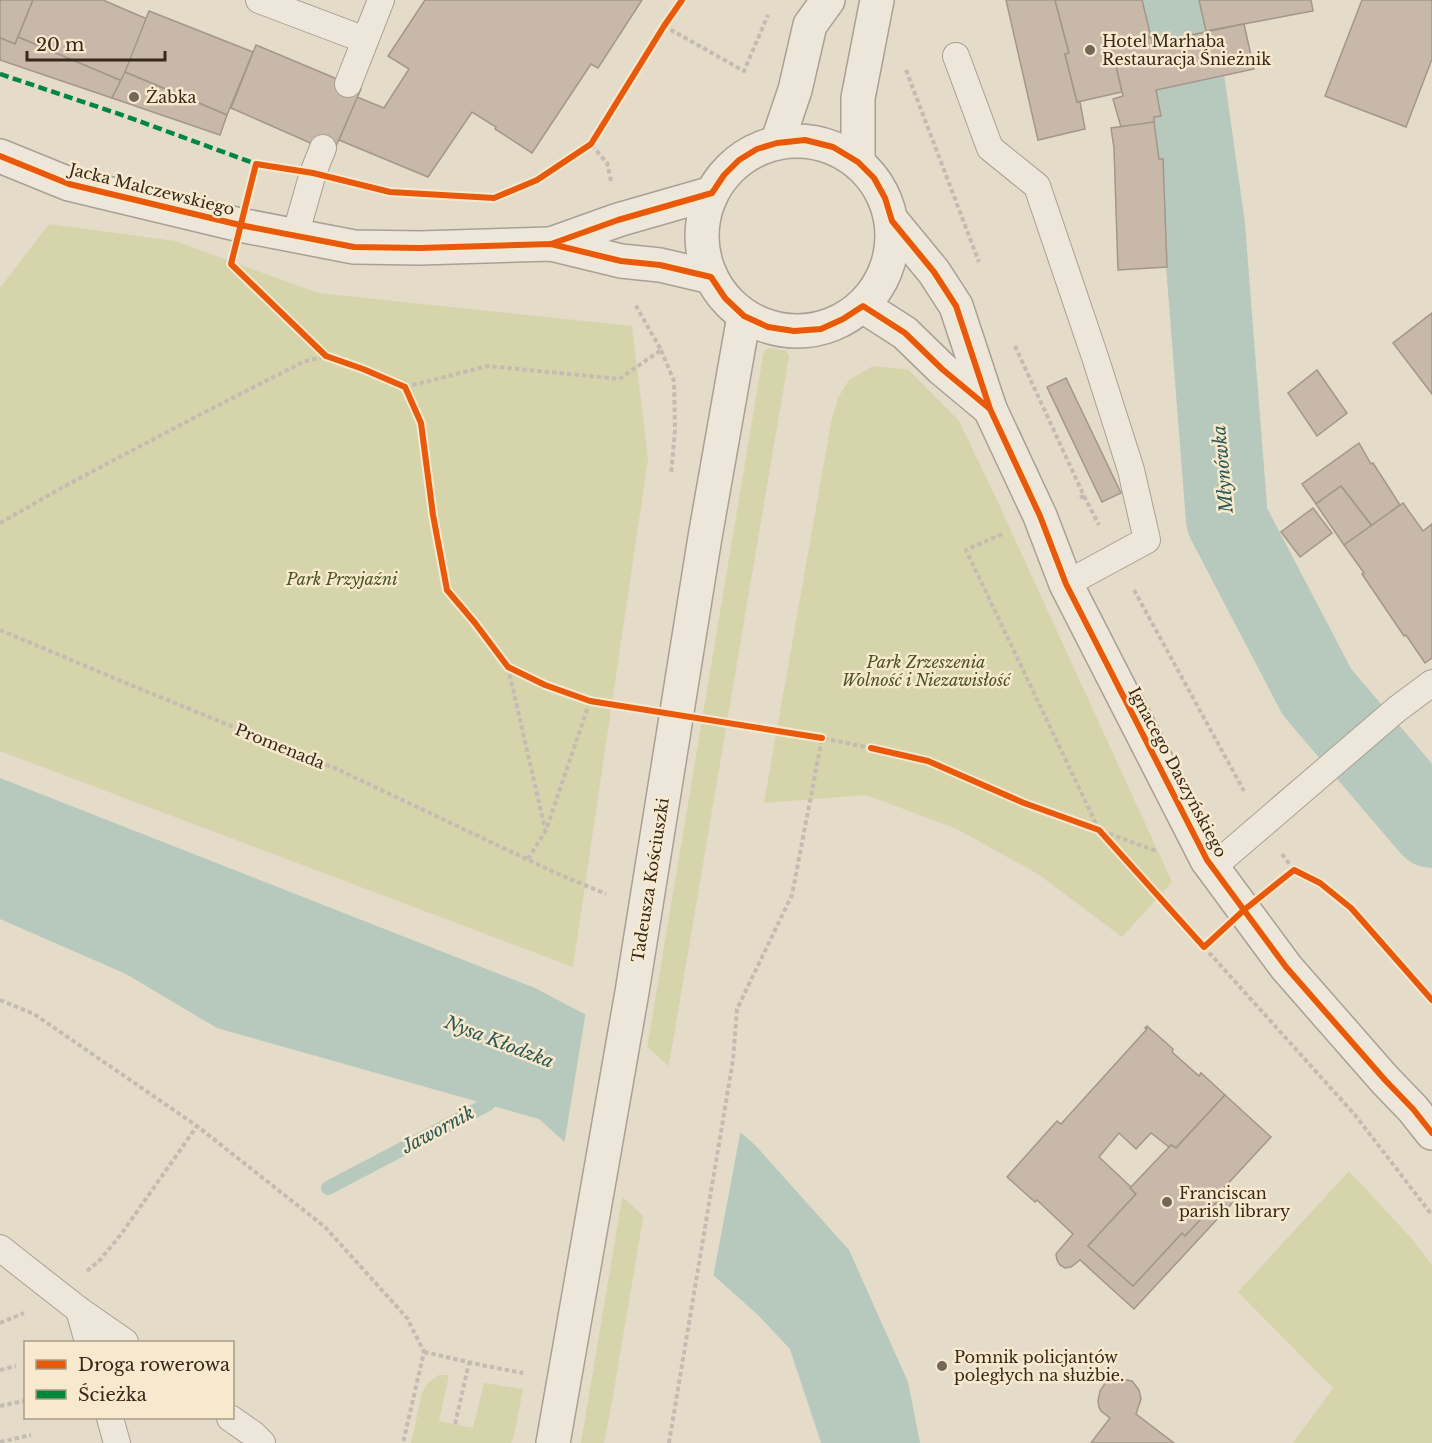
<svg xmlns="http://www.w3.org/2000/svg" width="1432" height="1443" font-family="'Libre Baskerville',serif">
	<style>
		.green { fill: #d5d4ab }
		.water { fill: #b6c9bc }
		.pier { fill: #e4dbc9 }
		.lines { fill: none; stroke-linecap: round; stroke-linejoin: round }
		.stream { stroke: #b6c9bc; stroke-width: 14 }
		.river { stroke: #b6c9bc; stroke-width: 82 }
		.building { fill: #c8b8aa; stroke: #a49689; stroke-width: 1.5 }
		.service-casing { stroke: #a9a093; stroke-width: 28 }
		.minor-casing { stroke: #a9a093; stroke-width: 36 }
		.tertiary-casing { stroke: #a9a093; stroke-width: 36 }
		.path { stroke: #c4bcb2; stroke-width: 4; stroke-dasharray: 4.5 3; stroke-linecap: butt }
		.service { stroke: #ece6db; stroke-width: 26 }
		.minor { stroke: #ece6db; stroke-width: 33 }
		.tertiary { stroke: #ece6db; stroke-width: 33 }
		.quiet { stroke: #00873e; stroke-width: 4.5; stroke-dasharray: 9 4.5; stroke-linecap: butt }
		.cycleway-casing { stroke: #f7e9ce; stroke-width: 10 }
		.cycleway { stroke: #e8590c; stroke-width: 6 }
		.poi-dot { fill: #746758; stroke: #f7e9ce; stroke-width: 2 }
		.labels { text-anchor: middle; stroke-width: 5; stroke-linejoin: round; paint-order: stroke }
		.poi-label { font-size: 16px; fill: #37281b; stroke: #f7e9ce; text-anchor: start }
		.street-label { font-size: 16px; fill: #37281b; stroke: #f7e9ce }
		.park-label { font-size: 16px; font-style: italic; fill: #495421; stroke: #f7e9ce }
		.water-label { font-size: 18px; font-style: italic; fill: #2a5853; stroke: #f7e9ce }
	</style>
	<rect width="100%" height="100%" fill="#e4dbc9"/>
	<!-- green -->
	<g class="green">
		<polygon points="49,224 175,241 318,293 632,326 648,459 573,967 0,751 0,288"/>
		<polygon points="771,348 786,351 789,356 610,1413 604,1443 581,1443 763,356 765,350"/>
		<polygon points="873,366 909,370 959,421 996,498 1172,882 1122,937 1038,874 957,829 866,795 764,803 831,423 838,398 849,380"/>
		<polygon points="1349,1171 1412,1239 1432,1265 1432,1443 1293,1443 1333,1388 1238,1292"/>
		<polygon points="439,1375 449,1375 439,1421 473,1428 484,1383 523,1389 513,1440 511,1443 411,1443 422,1393 428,1383"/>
	</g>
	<!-- water -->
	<polygon class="water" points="0,778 535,988 636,1041 756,1146 849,1250 908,1382 920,1443 821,1443 790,1349 758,1315 539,1119 217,1028 126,974 0,919"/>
	<!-- pier -->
	<polygon class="pier" points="586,1011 638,1039 741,1129 713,1278 564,1145"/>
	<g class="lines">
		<!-- stream -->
		<polyline class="stream" points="328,1188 488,1104 500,1091"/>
		<!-- river -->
		<g class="river">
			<polyline points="1171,0 1176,37"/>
			<polyline points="1184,84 1204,226 1227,520 1317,692 1432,827"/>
		</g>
	</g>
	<!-- building -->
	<g class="building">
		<polygon points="0,0 33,0 15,44 0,38"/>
		<polygon points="33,0 103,0 147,19 122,81 18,37"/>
		<polygon points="425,0 642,0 598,68 591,64 532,153 495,129 496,127 472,112 428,177 339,140 357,97 384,108 409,69 388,56"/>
		<polygon points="1006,0 1055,0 1069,53 1065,54 1077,102 1080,102 1085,129 1038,140"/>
		<polygon points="1055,0 1142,0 1151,37 1112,48 1122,92 1077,102 1065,54 1069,53"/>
		<polygon points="1199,0 1311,0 1313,11 1206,31"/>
		<polygon points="1362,0 1432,0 1432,59 1406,127 1325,96"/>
		<polygon points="149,11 253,52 227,115 125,72"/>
		<polygon points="1244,24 1254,69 1156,90 1161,116 1154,117 1154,122 1121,127 1113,99 1123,96 1112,48 1151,37 1152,43"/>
		<polygon points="18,37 122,81 112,98 0,60 0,38 15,44"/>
		<polygon points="256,45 361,89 333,153 231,108"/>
		<polygon points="125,72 227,115 220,135 112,98"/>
		<polygon points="1154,122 1159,159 1163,159 1167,267 1118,270 1114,148 1111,128"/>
		<polygon points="1432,313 1432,394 1393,343"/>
		<polygon points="1317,370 1347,413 1317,436 1288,393"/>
		<polygon points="1066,378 1121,493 1102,502 1047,387"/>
		<polygon points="1359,443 1371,464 1373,463 1400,505 1372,526 1341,486 1316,504 1302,484"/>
		<polygon points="1341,486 1372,526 1344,545 1316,504"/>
		<polygon points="1403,503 1423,531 1432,524 1432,658 1425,663 1406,635 1404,636 1362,574 1364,573 1344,545"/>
		<polygon points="1313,508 1332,533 1300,557 1281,532"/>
		<polygon points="1147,1026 1173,1049 1172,1052 1199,1076 1201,1073 1225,1095 1176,1148 1171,1145 1169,1147 1151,1133 1136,1149 1119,1133 1099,1157 1131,1187 1130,1188 1136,1194 1088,1246 1133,1286 1182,1233 1185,1236 1225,1193 1234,1201 1134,1309 1080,1260 1071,1267 1065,1268 1060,1265 1057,1260 1056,1254 1073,1234 1037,1200 1035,1202 1007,1177 1057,1121 1061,1124 1147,1029 1145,1028"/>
		<polygon points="1225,1095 1271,1137 1222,1190 1225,1193 1185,1236 1182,1233 1133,1286 1088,1246 1136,1194 1130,1188 1131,1187 1169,1147 1171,1145 1176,1148"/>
		<polygon points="1116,1378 1132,1381 1139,1390 1141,1399 1136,1414 1174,1443 1091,1443 1110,1418 1101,1411 1099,1407 1098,1401 1100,1391 1106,1382"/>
	</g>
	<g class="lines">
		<!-- service casing -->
		<g class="service-casing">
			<g id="service">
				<polyline points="259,0 365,40"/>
				<polyline points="956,56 990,148 1037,186 1095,357 1131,470 1147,540 1066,584"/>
				<polyline points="348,84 381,0"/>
				<polyline points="295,236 313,173 323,148"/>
				<polyline points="1213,867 1397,709 1432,683"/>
				<polyline points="0,1248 79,1310 125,1342"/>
				<polyline points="79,1310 88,1342"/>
				<polyline points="110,1418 117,1443"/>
				<polyline points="230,1418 253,1434 262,1443"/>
			</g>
		</g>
		<!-- minor casing -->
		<g class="minor-casing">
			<g id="minor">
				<polyline points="0,156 69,184 240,225 354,247 420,248 551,244 621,261 660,265 711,277"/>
				<polyline points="892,221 934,272 956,306 990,409 1040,516 1066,584 1207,860 1286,967 1385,1080 1413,1109 1432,1133"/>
				<polyline points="551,244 618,220 712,193"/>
				<polyline points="863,306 905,333 942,369 990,409"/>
			</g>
		</g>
		<!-- tertiary casing -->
		<g class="tertiary-casing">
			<g id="tertiary">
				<circle cx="797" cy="236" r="95"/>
				<polyline points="777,143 795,90 810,25 828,0"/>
				<polyline points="858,162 858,98 877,0"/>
				<polyline points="553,1443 632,992 705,537 744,316"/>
			</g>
		</g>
		<!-- path -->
		<g class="path">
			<polyline points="664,26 744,71 768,15"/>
			<polyline points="906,70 979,262"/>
			<polyline points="611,181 607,163 591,144 664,26 682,0"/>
			<polyline points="1015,346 1084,496 1077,499"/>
			<polyline points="661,350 674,381 675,430 671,475"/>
			<polyline points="405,387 488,366 619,379 661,350 635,304"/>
			<polyline points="1084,496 1099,525"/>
			<polyline points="0,523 65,486 201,414 303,362 326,356"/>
			<polyline points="1002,534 966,550 1099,830 1156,851"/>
			<polyline points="1134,590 1244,791"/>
			<polyline points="0,630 133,686 339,770 556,873 606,894"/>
			<polyline points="508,667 545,829"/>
			<polyline points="1282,854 1294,870"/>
			<polyline points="528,859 546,830 590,701"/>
			<polyline points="1204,947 1355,1115 1432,1215"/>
			<polyline points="0,1000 34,1014 197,1126 325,1227 407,1318 424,1352 403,1443"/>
			<polyline points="87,1271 101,1259 122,1233 197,1126"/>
			<polyline points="0,1323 24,1313"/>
			<polyline points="424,1352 486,1366 523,1373"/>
			<polyline points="0,1370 16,1366"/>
			<polyline points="0,1406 24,1401"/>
			<polyline points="455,1424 469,1363"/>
			<polyline points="0,1442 31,1435"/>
			<polyline points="669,1443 733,1060 737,1009 792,895 822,738 871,748"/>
		</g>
		<!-- service -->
		<use href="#service" class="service"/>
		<!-- minor -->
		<use href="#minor" class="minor"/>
		<!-- tertiary -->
		<use href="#tertiary" class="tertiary"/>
		<!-- quiet -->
		<polyline class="quiet" points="0,74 125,116 256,164"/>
		<!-- cycleway casing -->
		<g class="cycleway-casing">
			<g id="cycleway">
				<polyline points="682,0 664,26 591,144 537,180 494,198 390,192 313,173 256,164 231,264 326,356 363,369 405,387 421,423 433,515 447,590 475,623 508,667 545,685 590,701 822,738"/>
				<polyline points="0,156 69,184 240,225 354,247 420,248 551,244 621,261 660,265 711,277 725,298 744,316 768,327 794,331 821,329 843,319 863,306 905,333 942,369 990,409"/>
				<polyline points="551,244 618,220 712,193 724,175 739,160 757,149 777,143 805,140 833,147 858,162 874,178 885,198 892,221 934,272 956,306 990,409 1040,516 1066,584 1207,860 1286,967 1385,1080 1413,1109 1432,1133"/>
				<polyline points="871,748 928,761 1024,803 1099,830 1204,947 1244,910 1294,870 1320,883 1351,908 1432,1000"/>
			</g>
		</g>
		<!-- cycleway -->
		<use href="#cycleway" class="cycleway"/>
	</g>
	<!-- markers -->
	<g class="poi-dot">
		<circle cx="1090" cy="50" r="6"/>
		<circle cx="134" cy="97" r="6"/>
		<circle cx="1167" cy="1202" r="6"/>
		<circle cx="942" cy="1366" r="6"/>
	</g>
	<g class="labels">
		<!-- poi labels -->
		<g class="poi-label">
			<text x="1102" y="47">Hotel Marhaba<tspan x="1102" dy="18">Restauracja Śnieżnik</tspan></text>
			<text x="146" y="103">Żabka</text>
			<text x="1179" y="1199">Franciscan<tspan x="1179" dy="18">parish library</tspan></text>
			<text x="954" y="1363">Pomnik policjantów<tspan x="954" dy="18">poległych na służbie.</tspan></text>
		</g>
		<!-- street labels -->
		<g class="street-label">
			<text transform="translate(152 189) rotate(14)" y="6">Jacka Malczewskiego</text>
			<text transform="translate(280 746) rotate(22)" y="6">Promenada</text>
			<text transform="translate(1178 772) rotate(62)" y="6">Ignacego Daszyńskiego</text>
			<text transform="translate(650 880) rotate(-81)" y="6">Tadeusza Kościuszki</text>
		</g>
		<!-- park labels -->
		<g class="park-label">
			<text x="342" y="585">Park Przyjaźni</text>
			<text x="926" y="668">Park Zrzeszenia<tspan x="926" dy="18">Wolność i Niezawisłość</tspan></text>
		</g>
		<!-- water labels -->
		<g class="water-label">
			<text transform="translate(1223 469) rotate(-95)" y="6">Młynówka</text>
			<text transform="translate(499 1042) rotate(21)" y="6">Nysa Kłodzka</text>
			<text transform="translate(438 1130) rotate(-28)" y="6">Jawornik</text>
		</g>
	</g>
	<!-- legend -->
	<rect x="24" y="1341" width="210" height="78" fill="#f7e9ce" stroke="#aa9c86" stroke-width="1.5"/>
	<rect x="36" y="1360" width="30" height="9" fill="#e8590c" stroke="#aa9c86" stroke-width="1.5"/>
	<text x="78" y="1371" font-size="18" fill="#37281b">Droga rowerowa</text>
	<rect x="36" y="1390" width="30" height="9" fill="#00873e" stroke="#aa9c86" stroke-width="1.5"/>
	<text x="78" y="1401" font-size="18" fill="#37281b">Ścieżka</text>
	<!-- scale -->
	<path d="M27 51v9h138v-9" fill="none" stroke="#37281b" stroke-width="3"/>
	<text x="36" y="51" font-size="18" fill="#37281b" stroke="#f7e9ce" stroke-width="4.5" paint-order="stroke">20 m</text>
</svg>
